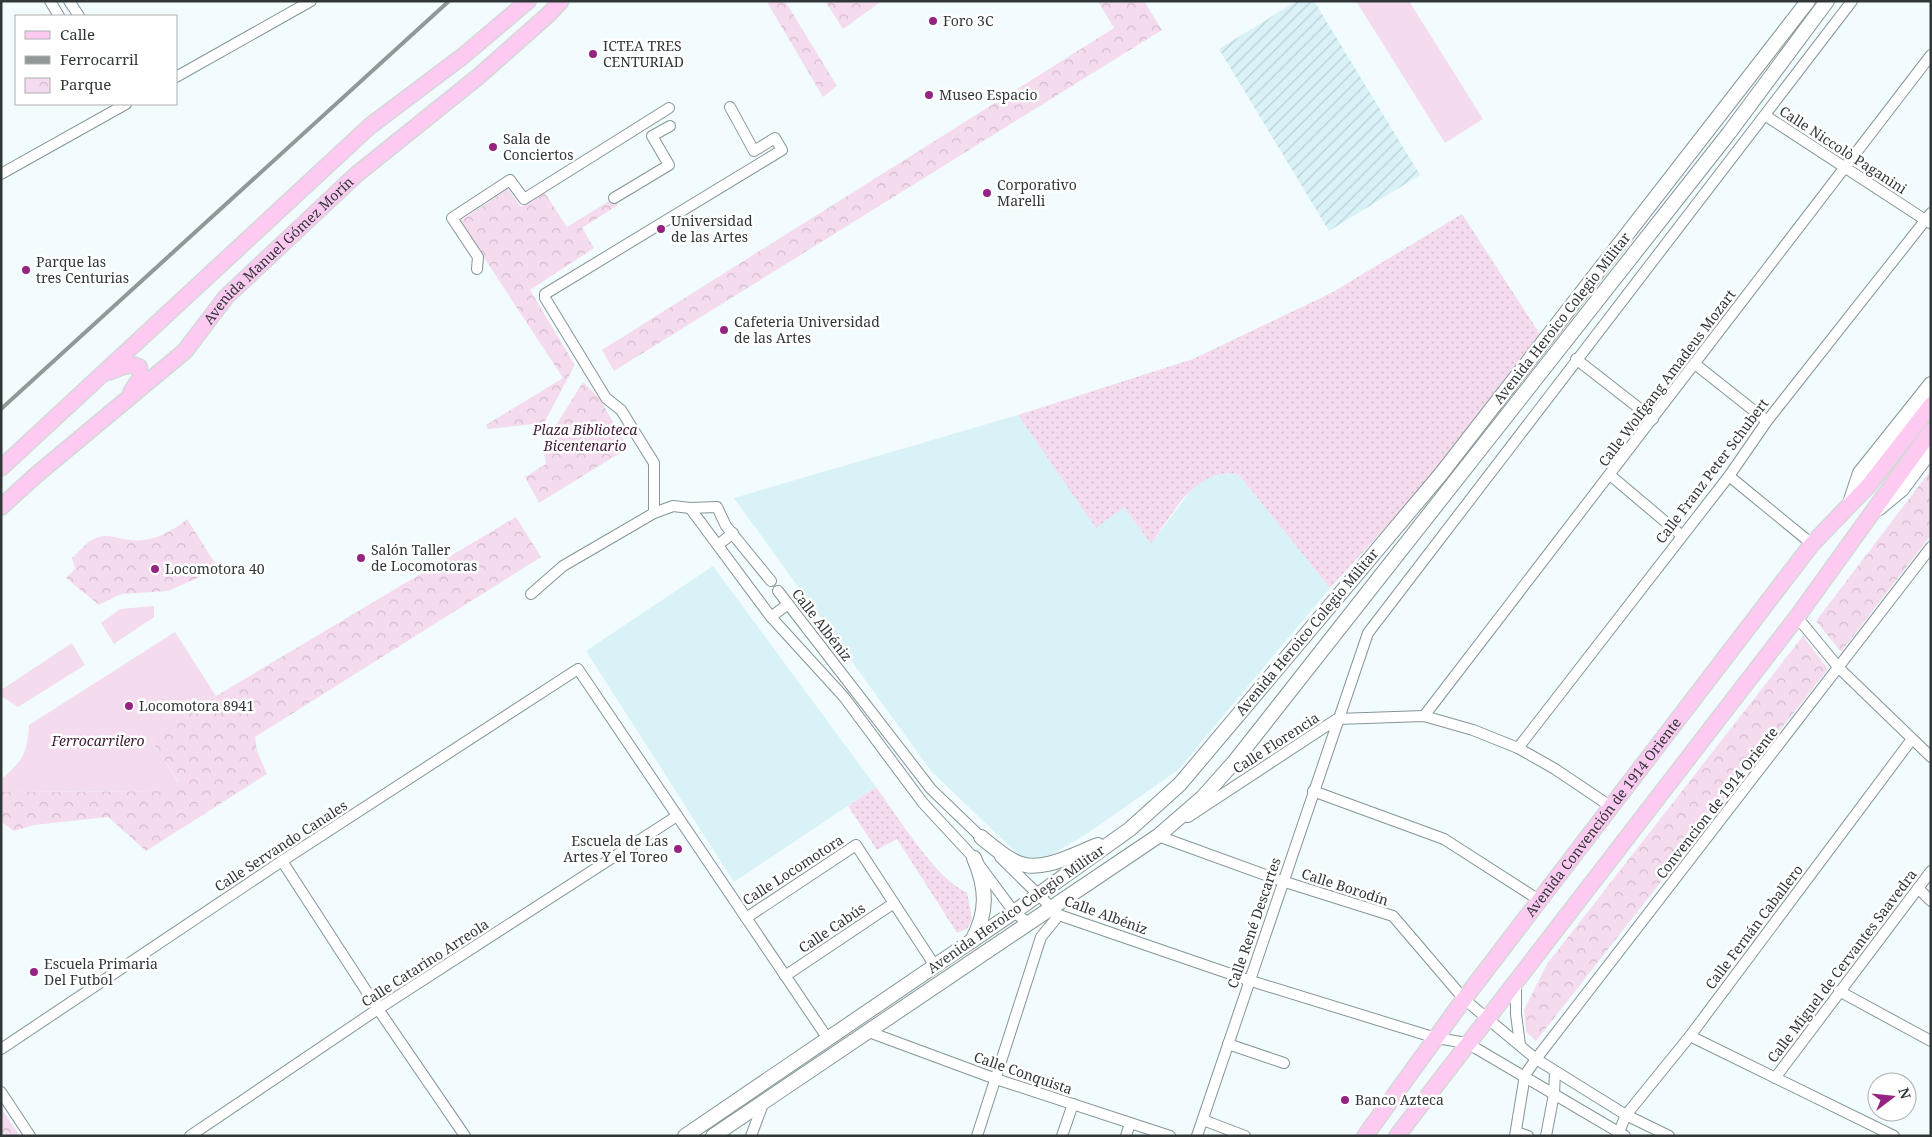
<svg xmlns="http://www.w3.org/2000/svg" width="1932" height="1137" font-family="'Noto Serif',serif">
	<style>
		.built { fill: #d8f2f7 }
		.industrial { fill: url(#industrial-furrows) }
		.grass { fill: url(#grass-dots) }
		.park { fill: url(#park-crowns) }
		.garden { fill: #f5dbee }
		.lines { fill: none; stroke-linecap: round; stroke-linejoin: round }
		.street-casing { stroke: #859598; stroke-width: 12 }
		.secondary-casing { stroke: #859598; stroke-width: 16 }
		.primary-casing { stroke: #d6d7d7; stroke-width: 18 }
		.street { stroke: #fff; stroke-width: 10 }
		.secondary { stroke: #fff; stroke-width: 14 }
		.primary { stroke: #fdcbf1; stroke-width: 15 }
		.rail { stroke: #90989a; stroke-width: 4 }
		.poi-dot { fill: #952382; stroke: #fff; stroke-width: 2 }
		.labels { text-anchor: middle; stroke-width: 5; stroke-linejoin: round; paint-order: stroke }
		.poi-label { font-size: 14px; fill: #313739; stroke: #fff; text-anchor: start }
		.street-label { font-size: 14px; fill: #313739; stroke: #fff }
		.park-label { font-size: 14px; font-style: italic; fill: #3f1937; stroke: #fff }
	</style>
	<defs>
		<pattern id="industrial-furrows" width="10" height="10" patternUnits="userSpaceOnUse" patternTransform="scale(1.25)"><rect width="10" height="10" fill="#d8f2f7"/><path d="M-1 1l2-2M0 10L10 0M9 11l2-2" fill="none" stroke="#bad0d4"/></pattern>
		<pattern id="grass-dots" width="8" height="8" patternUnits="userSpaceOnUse" patternTransform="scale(1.25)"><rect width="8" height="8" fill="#f5dbee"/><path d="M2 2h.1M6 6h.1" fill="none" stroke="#d2bdcd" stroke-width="1.8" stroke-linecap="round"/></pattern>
		<pattern id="park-crowns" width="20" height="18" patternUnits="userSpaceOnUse" patternTransform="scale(1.25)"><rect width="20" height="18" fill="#f5dbee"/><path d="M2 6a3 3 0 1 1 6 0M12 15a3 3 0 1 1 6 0" fill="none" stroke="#d2bdcd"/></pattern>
	</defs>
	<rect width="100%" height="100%" fill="#f2fcfe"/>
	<!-- built -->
	<g class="built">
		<polygon points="1018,415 1096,527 1124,507 1151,544 1192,489 1202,481 1216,475 1226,472 1238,474 1330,588 1178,770 1085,835 1046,858 1021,857 931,771 734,498"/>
		<polygon points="713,566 876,787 734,882 586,651"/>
	</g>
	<!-- industrial -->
	<polygon class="industrial" points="1297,1 1314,1 1420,175 1329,231 1219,49"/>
	<!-- grass -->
	<g class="grass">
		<path d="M1462,214L1540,334L1414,496L1330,588L1238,474C1195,467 1172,515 1151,544L1124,507L1096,528L1018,415L1193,359L1333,292Z"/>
		<path d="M876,787C896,814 938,882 967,892L972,919L967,929L957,933L897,839L877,850L848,806Z"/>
	</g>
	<!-- park -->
	<g class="park">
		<polygon points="785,1 837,86 823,97 767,2"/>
		<polygon points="825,1 882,1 843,29"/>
		<polygon points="1098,1 1144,1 1162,30 614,371 602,350 1114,28"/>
		<polygon points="508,189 521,207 545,193 567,227 614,198 618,205 582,228 594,248 530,290 575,365 544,423 488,429 486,425 563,378 460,221"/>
		<polygon points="583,382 600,399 628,448 539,503 525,477 546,464 543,446"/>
		<polygon points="1931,470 1931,535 1841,652 1816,621"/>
		<polygon points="516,517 541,557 255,737 257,751 267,774 146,851 108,817 34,825 14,831 3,823 2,792 170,791 179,782 150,739 216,696"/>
		<path d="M187,519L215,563L200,577L168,591L121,594L99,605L66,578L75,569L72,558C79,552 87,541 96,538C108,533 118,539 130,540C151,543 172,532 187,519Z"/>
		<polygon points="1803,636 1828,669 1536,1041 1526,1032 1524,1010 1547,964"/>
		<polygon points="1,1108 20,1136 1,1136"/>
	</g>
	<!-- garden -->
	<g class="garden">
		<polygon points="1356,1 1409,1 1483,119 1445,143"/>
		<polygon points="154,606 154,617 114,644 101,623 120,609"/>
		<path d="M175,632L216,696L150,739L179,783L170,791L2,792L3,778C24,759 27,753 29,725Z"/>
		<polygon points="72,643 85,665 18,707 1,696 1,690"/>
	</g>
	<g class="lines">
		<!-- street casing -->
		<g class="street-casing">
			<g id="street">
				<polyline points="50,1 59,16"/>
				<polyline points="69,1 79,16"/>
				<polyline points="176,77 311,1"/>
				<polyline points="1766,116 1930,223"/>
				<polyline points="1,174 126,104"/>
				<polyline points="614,198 669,165 652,136 670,126"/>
				<polyline points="477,269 478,257 452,218 510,180 524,199 669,108"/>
				<polyline points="1576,359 1653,419"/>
				<polyline points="1695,364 1767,421"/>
				<polyline points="1610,475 1681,535"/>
				<polyline points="1729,476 1812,544"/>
				<polyline points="690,508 771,617 844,697 923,803 974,858 1014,912 1029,924"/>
				<polyline points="654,513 654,463 621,410 606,398 545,298 545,294 782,150 775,138 754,151 730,107"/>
				<polyline points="718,545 733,533"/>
				<polyline points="778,591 931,789 985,841"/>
				<polyline points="531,594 563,566 654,513 673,506 690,508 717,507 726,526 771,581"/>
				<polyline points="771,617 788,604"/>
				<polyline points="1797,617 1839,668 1931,757"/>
				<polyline points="1424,716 1931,55"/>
				<polyline points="1518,748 1729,476 1767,421 1931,213"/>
				<polyline points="1313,791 1444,839 1539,900"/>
				<polyline points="1188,817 1337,719 1424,716 1473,730 1518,748 1555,769 1610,806"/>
				<polyline points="1158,836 1282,881 1393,916 1464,999 1536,1059 1626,1115 1669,1136"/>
				<polyline points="1000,857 1059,915 1248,980 1436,1038 1467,1043 1625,1136"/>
				<polyline points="282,861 378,1009 465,1136"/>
				<polyline points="1918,888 1931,901"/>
				<polyline points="746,918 856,845 935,966"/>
				<polyline points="785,976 894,903"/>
				<polyline points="1516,981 1516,1014 1520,1045"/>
				<polyline points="1839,991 1931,1041"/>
				<polyline points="869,1032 996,1079 1170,1136"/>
				<polyline points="1690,1036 1894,1136"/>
				<polyline points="1228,1044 1284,1063"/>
				<polyline points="1,1049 282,861 578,669 828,1039"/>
				<polyline points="1775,1078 1931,871"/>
				<polyline points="1,1092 30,1136"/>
				<polyline points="1203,1120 1245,1136"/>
				<polyline points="1516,1132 1528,1136"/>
				<polyline points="1619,1132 1626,1115 1690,1036 1912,739"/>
				<polyline points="190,1136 378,1009 677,816"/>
				<polyline points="751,1136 763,1104"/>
				<polyline points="977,1136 1041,937 1059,915"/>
				<polyline points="1062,1136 1073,1104"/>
				<polyline points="1126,1136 1130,1123"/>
				<polyline points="1197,1136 1368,633 1852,1"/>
				<polyline points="1515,1136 1525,1075 1536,1059 1931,547"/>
				<polyline points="1546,1136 1554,1094 1555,1072"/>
			</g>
		</g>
		<!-- secondary casing -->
		<g class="secondary-casing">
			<g id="secondary">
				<polyline points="1849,506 1860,473 1931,384"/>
				<polyline points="1879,508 1902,489 1931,450"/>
				<path d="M981,837C992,846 1003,856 1016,862C1041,874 1074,854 1098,845"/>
				<path d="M972,941C988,912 987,888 974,858"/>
				<polyline points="685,1136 1014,912 1130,829 1180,784 1441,474 1808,1"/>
				<polyline points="713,1136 1158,836 1203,797 1235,761 1729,133 1827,1"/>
			</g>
		</g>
		<!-- primary casing -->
		<g class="primary-casing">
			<g id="primary">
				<path d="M109,372C119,368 129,362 139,367L141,377L131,392"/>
				<polyline points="1,468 370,126 463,56 528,1"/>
				<path id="s1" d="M1,507L35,476L185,351L226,297L357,174L479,76L549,14L561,1"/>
				<path id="s2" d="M1365,1136L1464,999L1812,544L1869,485L1931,405"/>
				<polyline points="1397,1136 1797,617 1931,431"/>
			</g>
		</g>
		<!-- street -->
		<use href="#street" class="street"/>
		<!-- secondary -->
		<use href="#secondary" class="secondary"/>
		<!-- primary -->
		<use href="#primary" class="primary"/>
		<!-- rail -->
		<polyline class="rail" points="1,409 449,1"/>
	</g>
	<!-- markers -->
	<g class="poi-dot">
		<circle cx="933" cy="21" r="5"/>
		<circle cx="593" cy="54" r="5"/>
		<circle cx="929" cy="95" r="5"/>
		<circle cx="493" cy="147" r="5"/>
		<circle cx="987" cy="193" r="5"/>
		<circle cx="661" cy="229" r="5"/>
		<circle cx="26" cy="270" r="5"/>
		<circle cx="724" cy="330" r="5"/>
		<circle cx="361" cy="558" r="5"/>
		<circle cx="155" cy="569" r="5"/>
		<circle cx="129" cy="706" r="5"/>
		<circle cx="678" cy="849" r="5"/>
		<circle cx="34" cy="972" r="5"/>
		<circle cx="1345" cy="1100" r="5"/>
	</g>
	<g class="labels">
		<!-- poi labels -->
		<g class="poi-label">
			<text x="943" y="26">Foro 3C</text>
			<text x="603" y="51">ICTEA TRES<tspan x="603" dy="16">CENTURIAD</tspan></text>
			<text x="939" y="100">Museo Espacio</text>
			<text x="503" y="144">Sala de<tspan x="503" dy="16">Conciertos</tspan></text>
			<text x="997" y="190">Corporativo<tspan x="997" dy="16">Marelli</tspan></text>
			<text x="671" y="226">Universidad<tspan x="671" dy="16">de las Artes</tspan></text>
			<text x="36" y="267">Parque las<tspan x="36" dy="16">tres Centurias</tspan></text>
			<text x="734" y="327">Cafeteria Universidad<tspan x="734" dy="16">de las Artes</tspan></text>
			<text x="371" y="555">Salón Taller<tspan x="371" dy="16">de Locomotoras</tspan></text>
			<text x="165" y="574">Locomotora 40</text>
			<text x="139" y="711">Locomotora 8941</text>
			<text x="668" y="846" text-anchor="end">Escuela de Las<tspan x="668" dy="16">Artes Y el Toreo</tspan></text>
			<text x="44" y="969">Escuela Primaria<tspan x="44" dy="16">Del Futbol</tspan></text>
			<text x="1355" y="1105">Banco Azteca</text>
		</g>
		<!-- street labels -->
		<g class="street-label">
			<text transform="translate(1843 150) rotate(33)" y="5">Calle Niccolò Paganini</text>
			<text dy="5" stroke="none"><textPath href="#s1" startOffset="379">Avenida Manuel Gómez Morín</textPath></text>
			<text transform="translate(1562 318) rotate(-52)" y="5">Avenida Heroico Colegio Militar</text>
			<text transform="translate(1667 378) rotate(-53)" y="5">Calle Wolfgang Amadeus Mozart</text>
			<text transform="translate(1712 471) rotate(-53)" y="5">Calle Franz Peter Schubert</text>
			<text transform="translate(822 625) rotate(52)" y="5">Calle Albéniz</text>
			<text transform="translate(1307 632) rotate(-50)" y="5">Avenida Heroico Colegio Militar</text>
			<text transform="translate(1276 743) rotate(-33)" y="5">Calle Florencia</text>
			<text transform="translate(1717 803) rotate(-52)" y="5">Convencion de 1914 Oriente</text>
			<text dy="5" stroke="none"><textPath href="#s2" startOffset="398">Avenida Convención de 1914 Oriente</textPath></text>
			<text transform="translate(281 846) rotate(-33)" y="5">Calle Servando Canales</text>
			<text transform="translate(793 870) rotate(-33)" y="5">Calle Locomotora</text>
			<text transform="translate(1345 887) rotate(18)" y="5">Calle Borodín</text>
			<text transform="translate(1016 909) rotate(-35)" y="5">Avenida Heroico Colegio Militar</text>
			<text transform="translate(1106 915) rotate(20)" y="5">Calle Albéniz</text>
			<text transform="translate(1254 923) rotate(-71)" y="5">Calle René Descartes</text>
			<text transform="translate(1754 927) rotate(-53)" y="5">Calle Fernán Caballero</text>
			<text transform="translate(832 928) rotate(-34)" y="5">Calle Cabús</text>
			<text transform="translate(425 963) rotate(-33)" y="5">Calle Catarino Arreola</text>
			<text transform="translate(1842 966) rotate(-53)" y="5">Calle Miguel de Cervantes Saavedra</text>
			<text transform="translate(1023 1073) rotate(19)" y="5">Calle Conquista</text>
		</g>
		<!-- park labels -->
		<g class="park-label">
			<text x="585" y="435">Plaza Biblioteca<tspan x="585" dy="16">Bicentenario</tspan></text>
			<text x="98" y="746">Ferrocarrilero</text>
		</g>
	</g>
	<!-- border -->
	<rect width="1932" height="1137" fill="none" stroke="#313739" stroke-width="5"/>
	<!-- legend -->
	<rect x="15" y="15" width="162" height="90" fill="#ffffff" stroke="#adafb0"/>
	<rect x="25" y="31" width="25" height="8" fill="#fdcbf1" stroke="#adafb0"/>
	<text x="60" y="40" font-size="15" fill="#313739">Calle</text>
	<rect x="25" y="56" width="25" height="8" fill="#90989a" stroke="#adafb0"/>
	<text x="60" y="65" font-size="15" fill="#313739">Ferrocarril</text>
	<rect x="25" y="78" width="25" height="15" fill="url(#park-crowns)" stroke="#adafb0"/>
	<text x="60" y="90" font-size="15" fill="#313739">Parque</text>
	<!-- north arrow -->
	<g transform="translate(1892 1097) rotate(74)"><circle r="24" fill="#ffffff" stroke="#adafb0"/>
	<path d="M0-4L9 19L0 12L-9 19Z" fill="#952382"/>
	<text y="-8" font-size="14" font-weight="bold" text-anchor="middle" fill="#313739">N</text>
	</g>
</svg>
